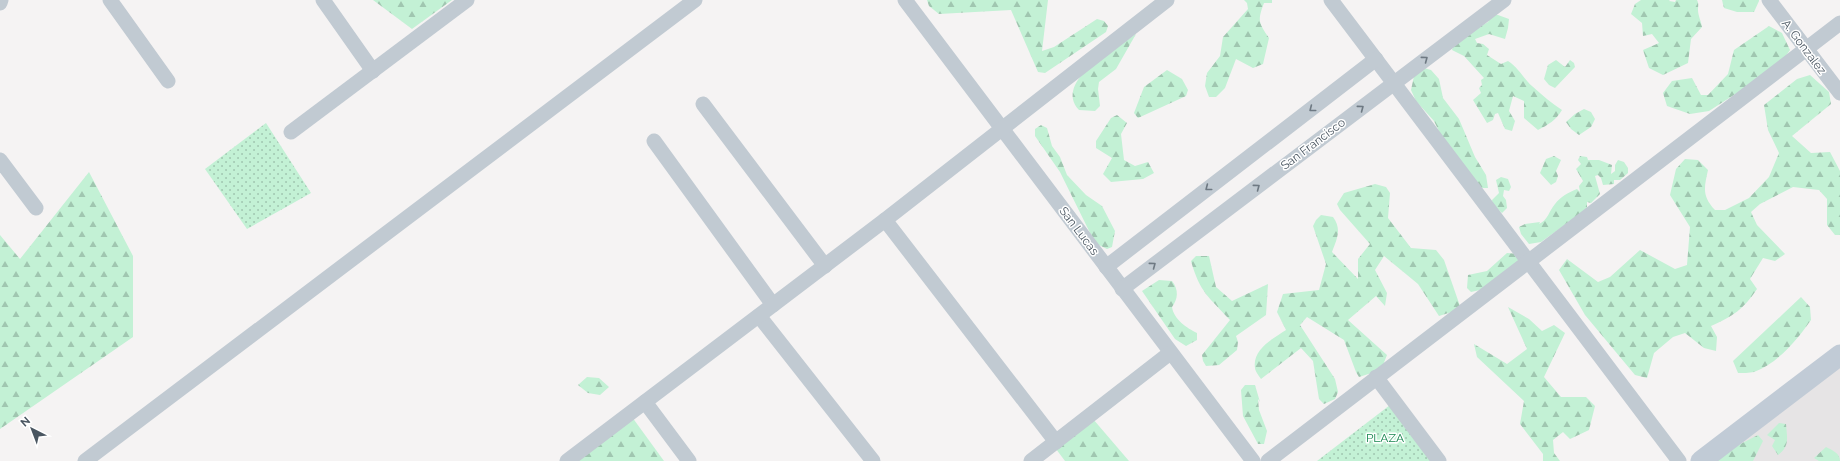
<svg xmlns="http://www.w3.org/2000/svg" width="1840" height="461" font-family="Raleway,sans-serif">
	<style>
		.education { fill: #e6e4e5 }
		.grass { fill: url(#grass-dots) }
		.forest { fill: url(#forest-firs) }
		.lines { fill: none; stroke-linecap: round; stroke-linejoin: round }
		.street { stroke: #c1cad2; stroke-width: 15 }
		.secondary { stroke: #c1cbd6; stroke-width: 21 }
		.oneway { stroke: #6e7983 }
		.labels { text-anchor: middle; stroke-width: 3; stroke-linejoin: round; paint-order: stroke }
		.street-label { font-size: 12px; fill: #4a5661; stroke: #fff }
		.park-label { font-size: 12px; fill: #17864f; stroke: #fff }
	</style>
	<defs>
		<pattern id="grass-dots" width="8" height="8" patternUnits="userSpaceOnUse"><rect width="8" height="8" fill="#c3f1d5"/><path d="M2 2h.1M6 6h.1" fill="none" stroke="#a0c6b0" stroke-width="1.8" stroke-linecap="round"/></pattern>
		<pattern id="forest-firs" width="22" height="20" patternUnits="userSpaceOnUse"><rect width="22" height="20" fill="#c3f1d5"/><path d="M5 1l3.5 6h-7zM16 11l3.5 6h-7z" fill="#a0c6b0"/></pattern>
	</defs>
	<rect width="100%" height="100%" fill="#f5f3f3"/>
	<!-- education -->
	<polygon class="education" points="1840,364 1840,461 1712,461"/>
	<!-- grass -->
	<g class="grass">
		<polygon points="266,123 311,193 247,229 205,169"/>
		<polygon points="1390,405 1434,461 1317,461"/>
	</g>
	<!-- forest -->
	<g class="forest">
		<polygon points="373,0 452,0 412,29"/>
		<polygon points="927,0 1048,0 1042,51 1054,47 1097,19 1104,21 1108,26 1106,32 1045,73 1038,72 1011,10 939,14 929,6"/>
		<path d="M1244,0H1272V3H1264C1257,21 1259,23 1269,38L1263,64L1253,68L1236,59L1225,88L1216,97H1209L1205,86L1207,73L1220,56L1223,37L1248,9L1247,3Z"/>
		<path d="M1641,0H1670L1669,1L1675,2L1676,0H1697C1699,4 1698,6 1698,10C1698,15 1701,21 1702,27L1691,39L1688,63L1663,75L1649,68L1643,50L1659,43L1652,34L1643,36L1642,23L1631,14L1635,4Z"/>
		<polygon points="1722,0 1759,0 1759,1 1754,12 1737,12 1724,8"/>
		<path d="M1492,15H1498L1509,19L1508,28L1505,39L1489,34L1475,39L1477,43L1483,44L1489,49L1487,55L1501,64L1508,61C1519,68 1523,78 1532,86C1542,95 1551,103 1562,110C1556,120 1548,125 1538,130L1524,118V101L1513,96L1509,111L1515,121L1512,131L1505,129L1498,113L1495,114L1493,120L1487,123L1473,100L1481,93L1479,88L1482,85L1481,80L1484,78L1464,56L1452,50L1455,41L1488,22Z"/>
		<polygon points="1769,26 1782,33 1790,50 1779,66 1709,111 1690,114 1667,106 1663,93 1672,81 1692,78 1701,95 1708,95 1728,74 1734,50"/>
		<path d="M1136,34L1116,69L1099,82L1098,89L1100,106L1095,111L1079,110C1053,81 1116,48 1136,34Z"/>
		<polygon points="1556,60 1565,67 1570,60 1574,63 1575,67 1555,88 1549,85 1544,79 1548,65"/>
		<polygon points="1424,68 1431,70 1439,79 1443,98 1459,119 1475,157 1486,175 1488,188 1476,188 1454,162 1434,121 1416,101 1411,90 1414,76"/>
		<polygon points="1167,70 1182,79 1188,90 1186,96 1138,118 1134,113 1144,87"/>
		<path d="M1810,75L1829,92L1831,104L1792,136L1811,153L1830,152L1840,171V235H1835L1827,225V199L1819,190L1793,187L1760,204L1751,212L1757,225L1785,254L1775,261L1763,258L1750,279L1757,289C1743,310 1733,316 1711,326L1717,337L1716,351L1704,348L1685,333L1673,337L1654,353L1647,378L1635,375L1585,315L1559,270L1567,259L1598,282L1610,277L1640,250L1675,269L1687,265L1690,227L1670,195L1676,169L1685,159L1698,160L1708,170C1704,188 1702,196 1715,210H1725L1749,198L1769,177L1779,153L1768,130L1764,105L1797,79Z"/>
		<polygon points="1584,109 1591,112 1595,119 1591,127 1579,135 1571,129 1566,122 1575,114"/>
		<polygon points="1117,115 1127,123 1121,134 1124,160 1135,166 1148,162 1154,173 1143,179 1111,182 1103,174 1112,158 1096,148 1096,141 1111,118"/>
		<polygon points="1041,125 1047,128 1052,146 1060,157 1067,175 1086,195 1102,206 1115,231 1112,247 1107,249 1095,243 1060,172 1035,136 1035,129"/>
		<polygon points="1554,156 1561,160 1556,171 1558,176 1556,182 1551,185 1540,173 1546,159"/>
		<path d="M1580,156L1587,157L1588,160H1599L1612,165L1611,174L1615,171V165L1618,160L1624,162L1628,168V173L1620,180H1614V184L1603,185L1601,178L1598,175L1595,176L1600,194L1591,203L1587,202V209L1541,242L1529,244L1521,234L1519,227L1525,224L1540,222L1539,224C1548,220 1549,211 1555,204C1560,197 1569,192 1577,189L1580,192L1579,186L1583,181L1576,169L1581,164L1578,160Z"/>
		<polygon points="89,172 133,256 133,337 0,429 0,235 20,259"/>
		<polygon points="1501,177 1508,179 1511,187 1509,191 1504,190 1503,196 1506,200 1507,208 1502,213 1493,205 1492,200 1499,193 1496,180"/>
		<path d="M1375,184L1386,187L1390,193L1388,218L1411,248L1436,250L1444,260L1461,309L1439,316L1418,284L1384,256L1375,270L1387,293L1385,306L1376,296L1348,320L1387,355L1381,370L1359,377L1356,372L1344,340L1307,317L1300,325L1335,379L1338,392L1335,399L1324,404L1319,399L1313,361L1301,348L1261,379C1259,376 1255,371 1255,368C1252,349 1274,338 1286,330L1277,312L1283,294L1319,290L1326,264L1313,226L1316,220L1321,215L1333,217C1342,229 1337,239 1332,252L1358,279V259L1370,244L1340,210L1337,204L1344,193Z"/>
		<polygon points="1507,253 1519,254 1523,259 1489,288 1471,292 1467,288 1468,275 1487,271"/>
		<path d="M1196,256H1209L1216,287L1232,301L1268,284L1266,315L1236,336L1238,342L1237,350L1219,365L1206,366L1203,361L1202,355L1230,320C1209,297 1200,293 1191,261Z"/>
		<path d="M1159,280L1172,281C1179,290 1178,299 1172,307C1174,320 1187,328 1197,333V340L1186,346L1175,339L1142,291Z"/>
		<path d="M1801,297L1810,307L1811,320C1797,340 1778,363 1754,372C1749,373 1743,373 1738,373L1733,361Z"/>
		<polygon points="1508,307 1529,319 1542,331 1554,325 1565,333 1544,377 1561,397 1586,397 1595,406 1589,430 1570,439 1563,432 1553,440 1554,453 1560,461 1543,461 1543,454 1520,424 1524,401 1477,357 1474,344 1507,364 1527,349"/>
		<polygon points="587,377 599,378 609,387 600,395 588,393 578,385"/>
		<polygon points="1245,385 1255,385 1260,402 1258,399 1259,410 1267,431 1264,444 1258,444 1243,416 1241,390"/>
		<polygon points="632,417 664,461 577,461"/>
		<polygon points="1093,419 1129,461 1065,461 1056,449"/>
		<path d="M1779,423L1786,424C1787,438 1790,446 1778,455L1772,446L1775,440L1767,435Z"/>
		<polygon points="1758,435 1763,441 1753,461 1707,461"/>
		<path d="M1826,447C1832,450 1840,453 1840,461H1819L1814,458Z"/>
	</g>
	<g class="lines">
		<!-- street -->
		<g class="street">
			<polyline points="110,0 168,81"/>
			<polyline points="323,0 373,71"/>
			<polyline points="905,0 1253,461"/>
			<polyline points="1331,0 1679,461"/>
			<polyline points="1769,0 1840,93"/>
			<polyline points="0,3 1,0"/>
			<polyline points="703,104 825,266"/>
			<polyline points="291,132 467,0"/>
			<polyline points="654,141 773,305"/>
			<polyline points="0,160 36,208"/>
			<polyline points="885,220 1056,442"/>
			<polyline points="1106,267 1376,59"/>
			<polyline points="1122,289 1504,0"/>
			<polyline points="759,316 873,461"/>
			<polyline points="1376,377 1439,461"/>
			<polyline points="645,402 689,461"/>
			<polyline points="85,461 695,0"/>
			<polyline points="567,461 885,220 1167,0"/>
			<polyline points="1031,461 1170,353"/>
			<polyline points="1268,461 1840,23"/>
		</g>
		<!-- secondary -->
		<polyline class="secondary" points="1701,461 1840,355"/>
	</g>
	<!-- one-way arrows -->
	<defs><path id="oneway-chevron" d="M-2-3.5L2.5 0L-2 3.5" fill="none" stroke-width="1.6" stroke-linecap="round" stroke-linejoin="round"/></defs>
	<g class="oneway">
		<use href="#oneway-chevron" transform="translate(1425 59) rotate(-37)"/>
		<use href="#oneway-chevron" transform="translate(1361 108) rotate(-37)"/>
		<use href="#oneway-chevron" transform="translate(1312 109) rotate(142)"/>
		<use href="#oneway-chevron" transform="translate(1257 187) rotate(-37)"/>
		<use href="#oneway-chevron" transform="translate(1208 188) rotate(142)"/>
		<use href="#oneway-chevron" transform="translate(1153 265) rotate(-37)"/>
	</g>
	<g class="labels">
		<!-- street labels -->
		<g class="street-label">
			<text transform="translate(1804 47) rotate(53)" y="4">A. Gonzalez</text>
			<text transform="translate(1313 144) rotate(-37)" y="4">San Francisco</text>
			<text transform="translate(1079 231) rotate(53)" y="4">San Lucas</text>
		</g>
		<!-- park labels -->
		<g class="park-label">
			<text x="1385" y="442">PLAZA</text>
		</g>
	</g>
	<!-- north arrow -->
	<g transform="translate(32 429) rotate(318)" stroke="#ffffff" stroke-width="3" paint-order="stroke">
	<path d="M0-3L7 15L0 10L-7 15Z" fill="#4a5661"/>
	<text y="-6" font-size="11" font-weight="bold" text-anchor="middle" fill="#4a5661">N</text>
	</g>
</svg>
